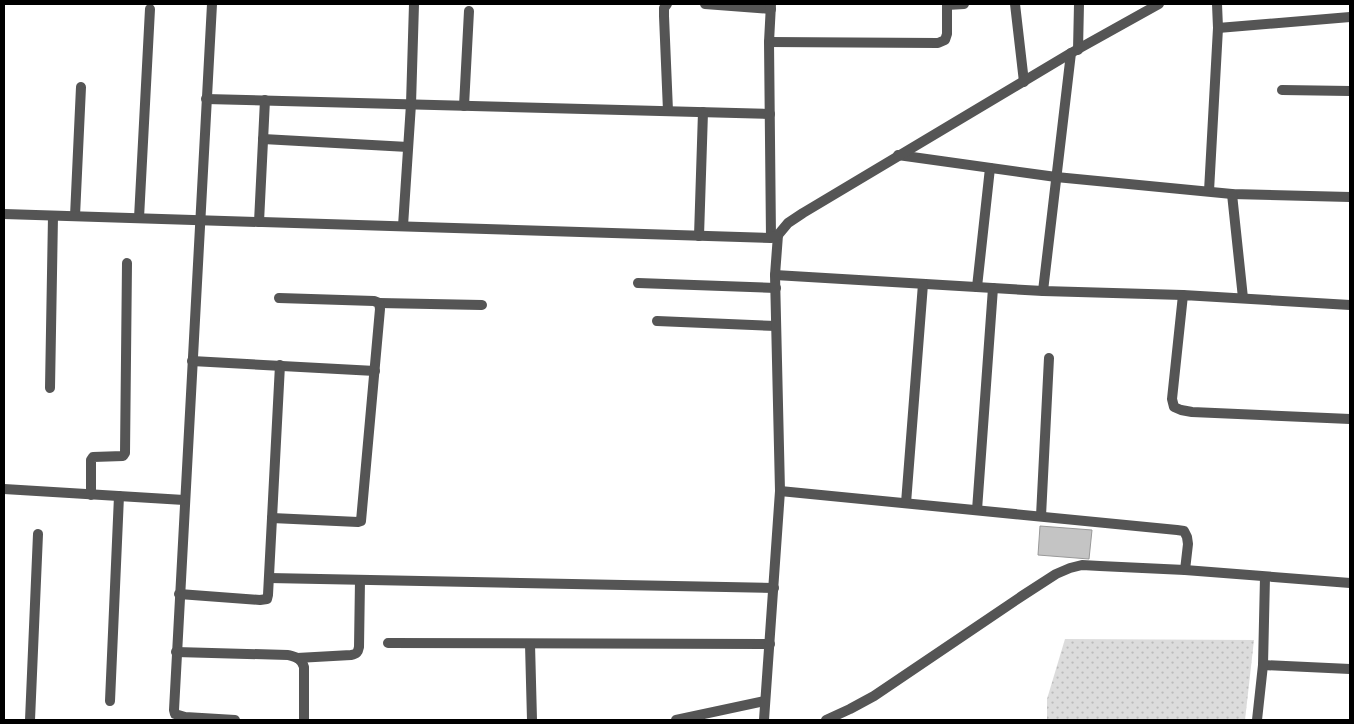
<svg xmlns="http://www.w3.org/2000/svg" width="1354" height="724" font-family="Signika,sans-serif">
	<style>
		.park { fill: url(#park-dots) }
		.building { fill: #c4c4c4; stroke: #999 }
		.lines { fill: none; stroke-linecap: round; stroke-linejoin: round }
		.minor { stroke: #555; stroke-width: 10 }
		.tertiary { stroke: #555; stroke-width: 10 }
	</style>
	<defs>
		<pattern id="park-dots" width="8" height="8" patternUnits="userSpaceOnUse" patternTransform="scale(1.25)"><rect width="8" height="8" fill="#dcdcdc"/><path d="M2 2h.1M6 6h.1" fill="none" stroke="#bbb" stroke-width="1.8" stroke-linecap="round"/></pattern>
	</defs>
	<rect width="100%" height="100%" fill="#fff"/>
	<!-- park -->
	<polygon class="park" points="1065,639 1254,640 1245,720 1047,720 1047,699"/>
	<!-- building -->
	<polygon class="building" points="1040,526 1092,530 1089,559 1038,555"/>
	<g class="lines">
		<!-- minor -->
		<g class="minor">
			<polyline points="212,4 174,710 175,714 185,717 235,720"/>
			<polyline points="667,4 664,8 664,16 668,111"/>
			<polyline points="705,4 771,9"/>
			<polyline points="1015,4 1024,82"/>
			<polyline points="947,5 964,4"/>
			<polyline points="1218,28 1350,17"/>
			<polyline points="769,42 938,43 945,40 947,34 947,4"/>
			<polyline points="1078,50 1079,4"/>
			<polyline points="1282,90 1350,91"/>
			<polyline points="206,99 770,114"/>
			<polyline points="464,106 469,11"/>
			<polyline points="263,139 408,147"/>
			<polyline points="898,155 1056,177 1232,194 1350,197"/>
			<polyline points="1209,191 1218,28 1217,4"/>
			<polyline points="1232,194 1243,298"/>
			<polyline points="75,216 81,87"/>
			<polyline points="139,218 150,9"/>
			<polyline points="259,222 265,100"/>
			<polyline points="403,226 411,104 414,4"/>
			<polyline points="699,236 703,112"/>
			<polyline points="771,238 769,42 771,4"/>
			<polyline points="775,275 1043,291 1183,295"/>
			<polyline points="638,283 776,288"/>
			<polyline points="977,287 990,168"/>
			<polyline points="1043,291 1071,53"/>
			<polyline points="379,303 482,305"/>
			<polyline points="1350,305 1183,295 1172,399 1174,407 1181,410 1192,412 1350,419"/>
			<polyline points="657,321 776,326"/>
			<polyline points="192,361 375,371"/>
			<polyline points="50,388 53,216"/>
			<polyline points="4,489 184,500"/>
			<polyline points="780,491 1177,530 1184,531 1187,537 1188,544 1185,570"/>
			<polyline points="91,495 91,460 93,457 123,456 125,453 127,263"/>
			<polyline points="906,503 923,284"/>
			<polyline points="977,510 993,288"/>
			<polyline points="1041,516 1049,358"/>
			<polyline points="272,518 358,522 361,521 380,309 379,303 374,301 279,298"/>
			<polyline points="269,578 774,588"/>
			<polyline points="179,594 260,600 267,599 268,595 280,365"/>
			<polyline points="388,643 770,644"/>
			<polyline points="530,644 532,720"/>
			<path d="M176,652L288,655C296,657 301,658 304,667V720"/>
			<path d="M297,658L351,655C357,654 358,652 359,647L360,580"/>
			<polyline points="1263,665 1350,669"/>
			<polyline points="110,701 119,496"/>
			<polyline points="30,720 38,534"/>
			<polyline points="676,720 765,701"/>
			<polyline points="764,720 780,491 775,275 778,235"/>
			<polyline points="826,720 850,709 874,696 1022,596 1056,574 1070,568 1082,565 1100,566 1185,570 1350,583"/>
			<polyline points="1257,720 1263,665 1265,577"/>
		</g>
		<!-- tertiary -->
		<polyline class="tertiary" points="4,214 771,238 778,235 788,223 803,213 1071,53 1159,4"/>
	</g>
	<!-- border -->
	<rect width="1354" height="724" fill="none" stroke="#000000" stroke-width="10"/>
</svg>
